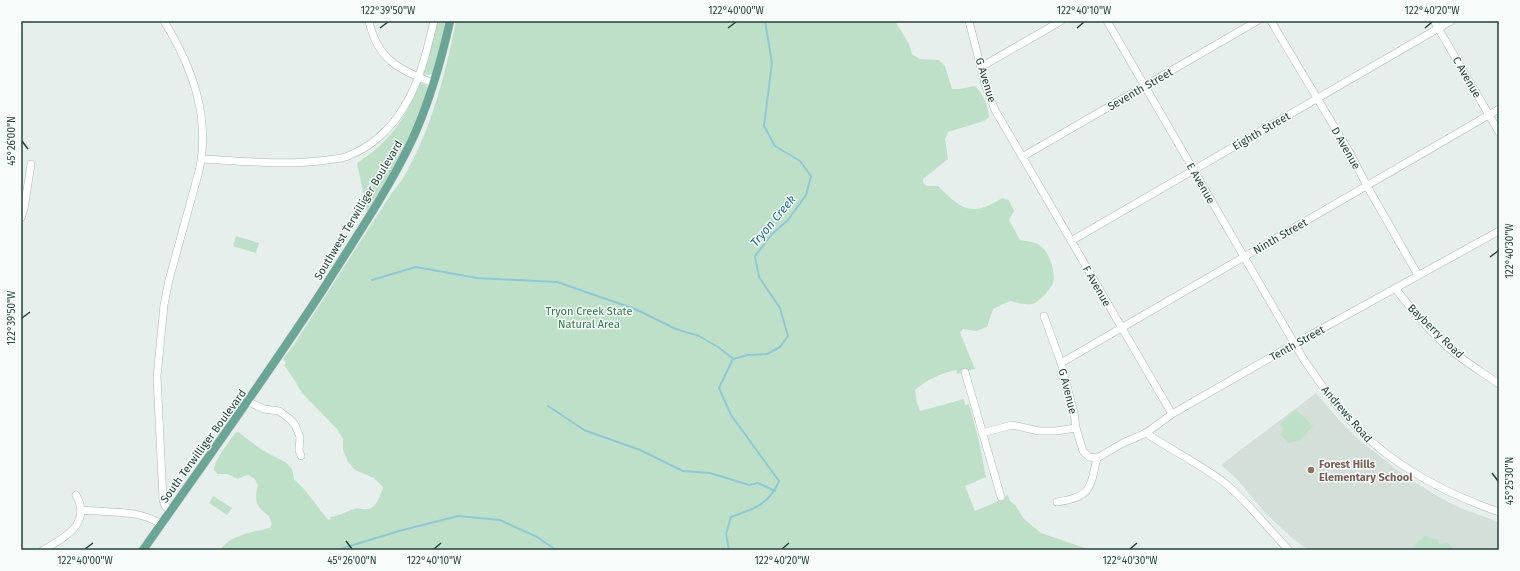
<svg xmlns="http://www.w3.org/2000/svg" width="1520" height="571" font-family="'Fira Sans',sans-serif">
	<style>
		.built { fill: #d4dfda }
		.green { fill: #bfe0c8 }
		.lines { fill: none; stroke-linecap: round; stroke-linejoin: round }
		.stream { stroke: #8ec9d4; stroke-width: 2 }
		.minor-casing { stroke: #a8b8b2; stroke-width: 8 }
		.major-casing { stroke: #c2cac8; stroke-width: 9 }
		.minor { stroke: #fff; stroke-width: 7 }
		.major { stroke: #6aa596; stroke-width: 8 }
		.ticks { fill: none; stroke: #24423a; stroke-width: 1.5 }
		.education-dot { fill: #8d6e63; stroke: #f7fbf9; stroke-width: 1.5 }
		.labels { text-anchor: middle; stroke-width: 3; stroke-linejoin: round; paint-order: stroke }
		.street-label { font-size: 11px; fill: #24423a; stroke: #f7fbf9 }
		.park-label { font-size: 11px; fill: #2d7a4b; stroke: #f7fbf9 }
		.education-label { font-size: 11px; font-weight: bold; fill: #785e54; stroke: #f7fbf9; text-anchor: start }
		.water-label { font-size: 12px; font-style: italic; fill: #1c6f80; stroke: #f7fbf9 }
		.neatline { fill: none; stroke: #24423a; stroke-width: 1.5 }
		.ticks-label { font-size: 10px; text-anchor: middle; fill: #24423a }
	</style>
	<rect width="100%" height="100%" fill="#e6efeb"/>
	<!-- built -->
	<polygon class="built" points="1316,393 1338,419 1358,439 1405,476 1437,496 1460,508 1499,522 1499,548 1491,550 1308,550 1291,537 1265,513 1237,479 1221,465"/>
	<!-- green -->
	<g class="green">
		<polygon points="437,21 445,21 434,73 428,75 422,74"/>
		<path d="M456,21H895L909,44L912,54L920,59L939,60L945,66L952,89H960L975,86C983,93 988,106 989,117L984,121L948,132L945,139L948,159L923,179V183L927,186H938C961,209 971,218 1002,198L1009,200L1014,211L1009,220L1020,240C1028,241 1038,242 1043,248C1050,255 1056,273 1053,283C1051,289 1038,303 1032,304C1024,305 1018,303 1010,301L993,309L987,327L976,331L963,329L960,333L975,369L957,374L956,370C942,373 926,380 915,390L917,403L920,411L964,399L965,405L969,404L979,441L986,477L965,486L975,511L994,503L1008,495L1010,501L1015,505L1024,519L1041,533L1091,550H220C230,535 253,532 270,528L272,524L269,516C257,508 253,500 258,486L255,479L248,475L244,476L238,479L227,474H218L214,470C215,458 229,443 235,433L238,432L262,450L287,463L292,469L294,479L304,489L328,520L331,519L330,517C339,516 345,512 354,509C358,507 362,510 367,509C377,508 380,496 383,487L374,478L355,470L348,462L343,450V439L337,429L302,393L295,381L284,365L286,363L283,359L295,343L391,194C394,189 399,185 402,180C431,132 445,75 456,21Z"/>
		<path d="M420,83L426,85L428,91C412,134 391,173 367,212L357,163C389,143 406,118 420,83Z"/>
		<polygon points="236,236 259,243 256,253 233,246"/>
		<polygon points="1296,410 1313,426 1300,440 1288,443 1280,434 1283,428 1280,424"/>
		<polygon points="213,496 232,508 227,515 209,503"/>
		<polygon points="1425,535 1429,538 1437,539 1439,544 1449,543 1453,550 1409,550"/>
	</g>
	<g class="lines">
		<!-- stream -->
		<g class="stream">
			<polyline points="372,280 416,267 477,278 557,282 635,309 676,329 699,336 718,347 732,358"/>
			<polyline points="548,406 584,430 640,450 683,471 710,473 749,485 758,483 775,491"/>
			<polyline points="337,550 399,531 458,516 500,520 537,537 556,550"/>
			<path d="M729,550L726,534L731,517C753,509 769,505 779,481L731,415L719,388L733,359L748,355L767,354L780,347L788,336L780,308L759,277L755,256L772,234L788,220L806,195L811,176L800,161L775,146L764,126L772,63L765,21"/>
		</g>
		<!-- minor casing -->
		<g class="minor-casing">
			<g id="minor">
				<path d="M164,21C192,67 211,117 199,171L169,280L164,305L157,377L163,500L165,506L171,510"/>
				<path d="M369,21C377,59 399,70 433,83"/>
				<polyline points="969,21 985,84 995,110 1172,414"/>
				<path d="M1107,21L1304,360C1321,384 1337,408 1358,429C1398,469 1447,494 1499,512"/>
				<polyline points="1271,21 1350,153 1367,186 1418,275"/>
				<polyline points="1434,21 1499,132"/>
				<polyline points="981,67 1061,21"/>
				<polyline points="1022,157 1257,21"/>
				<path d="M202,159C243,161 285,166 327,160C333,159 341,159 348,156C371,147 391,129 404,107C420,82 427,50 434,21"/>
				<polyline points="21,218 24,209 31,164"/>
				<polyline points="1071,241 1451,21"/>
				<path d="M1395,288C1413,311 1433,336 1456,354C1470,365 1485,374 1499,384"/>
				<polyline points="1044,316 1061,363 1074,413 1076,428 1083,451 1089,457 1097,458 1123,443 1146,433 1172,414 1287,348 1499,231"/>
				<polyline points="1061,363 1499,109"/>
				<polyline points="965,372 1001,497"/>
				<polyline points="249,402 264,409 279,411 291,420 295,425 300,437 299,450 301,456"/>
				<polyline points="982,433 1012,425 1039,431 1056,431 1076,428"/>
				<path d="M1146,433C1172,451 1201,464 1226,484C1249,503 1267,528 1289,550"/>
				<path d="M1057,502C1091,497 1090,489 1097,458"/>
				<path d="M82,510C109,513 137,509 161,524"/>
				<path d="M43,550C65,538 92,523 76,495"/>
			</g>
		</g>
		<!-- major casing -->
		<g class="major-casing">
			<path id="major" d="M143,550C204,463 266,377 324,288C354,240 387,192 411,142C429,104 441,61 450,21"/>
		</g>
		<!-- minor -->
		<use href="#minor" class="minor"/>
		<!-- major -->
		<use href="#major" class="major"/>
	</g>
	<!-- ticks -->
	<path class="ticks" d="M380,28L388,22M728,28L736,22M1077,28L1084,22M1425,28L1432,22M22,141L28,149M1490,257L1498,251M22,318L30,312M1492,473L1498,481M346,541L352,549M85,549L93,543M434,549L441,543M782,549L789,543M1130,549L1137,543"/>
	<!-- markers -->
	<circle class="education-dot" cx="1311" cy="470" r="4"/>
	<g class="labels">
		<!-- street labels -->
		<g class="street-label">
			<text transform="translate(1467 77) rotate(60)" y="4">C Avenue</text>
			<text transform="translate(986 80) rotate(73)" y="4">G Avenue</text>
			<text transform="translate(1140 89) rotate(-30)" y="4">Seventh Street</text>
			<text transform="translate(1261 131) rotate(-30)" y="4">Eighth Street</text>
			<text transform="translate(1346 148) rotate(60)" y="4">D Avenue</text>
			<text transform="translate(1201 183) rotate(60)" y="4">E Avenue</text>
			<text transform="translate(358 210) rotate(-59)" y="4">Southwest Terwilliger Boulevard</text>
			<text transform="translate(1280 236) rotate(-30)" y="4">Ninth Street</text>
			<text transform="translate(1097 286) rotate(60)" y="4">F Avenue</text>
			<text transform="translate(1436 331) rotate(44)" y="4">Bayberry Road</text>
			<text transform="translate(1297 343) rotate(-29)" y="4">Tenth Street</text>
			<text transform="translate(1068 391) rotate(76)" y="4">G Avenue</text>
			<text transform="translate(1347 414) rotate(49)" y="4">Andrews Road</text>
			<text transform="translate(203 446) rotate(-54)" y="4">South Terwilliger Boulevard</text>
		</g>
		<!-- park labels -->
		<g class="park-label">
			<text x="589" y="315">Tryon Creek State<tspan x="589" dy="13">Natural Area</tspan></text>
		</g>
		<!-- education labels -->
		<g class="education-label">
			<text x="1319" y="468">Forest Hills<tspan x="1319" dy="13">Elementary School</tspan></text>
		</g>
		<!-- water labels -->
		<g class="water-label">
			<text transform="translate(773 221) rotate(-50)" y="4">Tryon Creek</text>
		</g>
	</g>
	<!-- border -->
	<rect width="1520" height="571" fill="none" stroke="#f7fbf9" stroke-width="44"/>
	<rect x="22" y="22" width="1476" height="527" class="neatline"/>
	<g class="ticks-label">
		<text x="388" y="14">122°39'50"W</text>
		<text x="736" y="14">122°40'00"W</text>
		<text x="1084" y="14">122°40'10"W</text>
		<text x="1432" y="14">122°40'20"W</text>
		<text transform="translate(11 141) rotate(-90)" y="4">45°26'00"N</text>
		<text transform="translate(1509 251) rotate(-90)" y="4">122°40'30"W</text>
		<text transform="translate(11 318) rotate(-90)" y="4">122°39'50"W</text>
		<text transform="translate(1509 481) rotate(-90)" y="4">45°25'30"N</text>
		<text x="85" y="564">122°40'00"W</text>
		<text x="352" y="564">45°26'00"N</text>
		<text x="434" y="564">122°40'10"W</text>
		<text x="782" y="564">122°40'20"W</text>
		<text x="1130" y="564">122°40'30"W</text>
	</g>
</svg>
